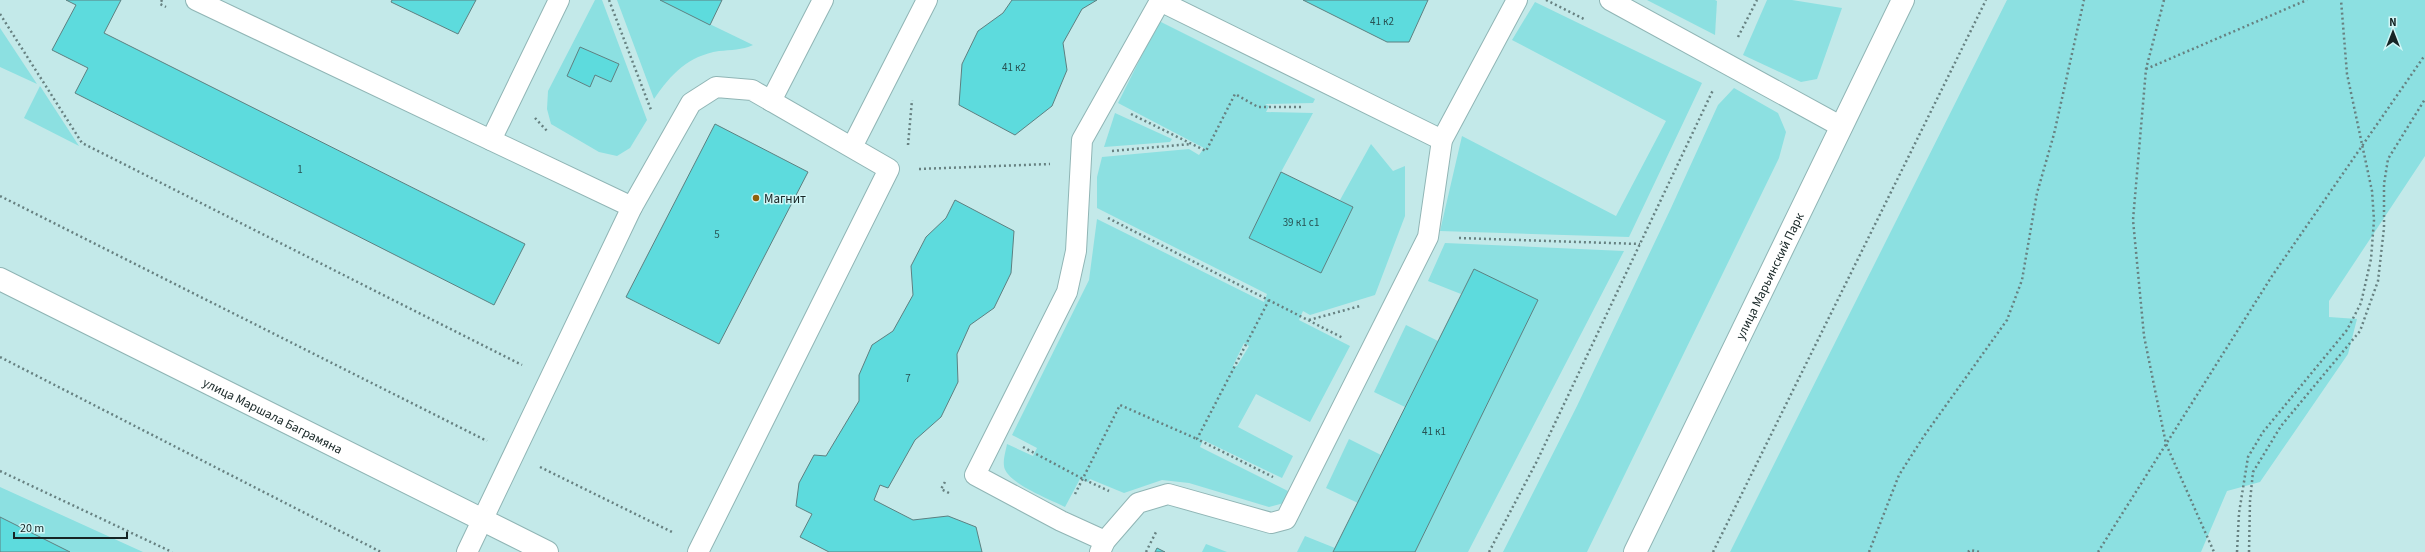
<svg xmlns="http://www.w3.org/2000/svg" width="2425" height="552" font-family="'Source Sans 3',sans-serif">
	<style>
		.green { fill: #8ce0e1; fill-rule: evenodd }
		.building { fill: #5ddbdd; stroke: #5d8081 }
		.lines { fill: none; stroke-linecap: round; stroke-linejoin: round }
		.service-casing { stroke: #90b5b5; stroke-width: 22 }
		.minor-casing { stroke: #90b5b5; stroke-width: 24 }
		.secondary-casing { stroke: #90b5b5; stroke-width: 24 }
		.path { stroke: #678181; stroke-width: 2.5; stroke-dasharray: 2 3; stroke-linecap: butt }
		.service { stroke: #fff; stroke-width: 20 }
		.minor { stroke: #fff; stroke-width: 22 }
		.secondary { stroke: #fff; stroke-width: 22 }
		.poi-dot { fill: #8f600b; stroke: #d0f6f6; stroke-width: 1.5 }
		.labels { text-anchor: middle; stroke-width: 3; stroke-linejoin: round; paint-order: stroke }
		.number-label { font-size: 11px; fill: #285253 }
		.poi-label { font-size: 13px; fill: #162525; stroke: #d0f6f6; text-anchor: start }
		.street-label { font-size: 13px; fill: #162525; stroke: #d0f6f6 }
	</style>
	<rect width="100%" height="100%" fill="#c3e9e9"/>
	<!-- green -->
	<g class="green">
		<path d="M595,0H602L647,120L630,148L617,156L599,152L551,124L547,109L548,91ZM580,47L619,64L611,82L595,75L590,87L567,76Z"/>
		<path d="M617,0H660L753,45C742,50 731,50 719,51C688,56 671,74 654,99Z"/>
		<polygon points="1647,0 1715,0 1717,1 1715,35"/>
		<polygon points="1767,0 1792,0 1842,8 1817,79 1801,82 1743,55"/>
		<polygon points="2007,0 2425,0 2425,156 2329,301 2329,317 2357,319 2348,354 2260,482 2227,491 2201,552 1730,552"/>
		<polygon points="1535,2 1702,83 1629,237 1440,231 1462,136 1616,216 1666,121 1512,40"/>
		<path d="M1159,21L1315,99L1313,103L1265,104L1269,106L1266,112L1313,113L1281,172L1249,238L1321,273L1353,207L1340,200L1371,144L1393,171L1405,166V216L1375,295L1310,315L1303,311L1299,320L1350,346L1310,422L1256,394L1238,427L1293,456L1282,478L1203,440L1200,447L1290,492L1284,503L1269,507L1189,483L1162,480L1124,493L1090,479L1088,482L1080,479L1065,507C1050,499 1006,483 1004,466C1003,459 1006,450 1007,444L1033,456L1037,448L1012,435L1089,280L1097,219L1264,302L1267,294L1097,208V177L1102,157L1189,149L1199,155L1204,148L1118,103ZM1244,343L1249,346L1237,366H1233Z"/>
		<polygon points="0,28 37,84 0,67"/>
		<polygon points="40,86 79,146 24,118"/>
		<polygon points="1734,88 1778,113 1786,132 1779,158 1587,552 1503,552 1577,406 1671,208 1718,105"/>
		<polygon points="1115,113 1172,139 1170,142 1104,147"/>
		<polygon points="1445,243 1624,251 1468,552 1415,552 1538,300 1474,270 1461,294 1428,281"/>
		<polygon points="1406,325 1438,341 1405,407 1374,392"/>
		<polygon points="1349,439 1381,455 1358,503 1326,488"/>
		<polygon points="0,487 143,552 70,552 0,517"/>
		<polygon points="1305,536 1335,548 1333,552 1297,552"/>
		<polygon points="1206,544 1227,552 1202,552"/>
	</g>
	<!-- building -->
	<g class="building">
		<polygon points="66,0 121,0 104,33 525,244 494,305 75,93 88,68 52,50 76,5"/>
		<polygon points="392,0 476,0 458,34 391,2"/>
		<polygon points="660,0 722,0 710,25"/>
		<polygon points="1012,0 1097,0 1082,9 1063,43 1067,70 1052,106 1015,135 959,105 962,64 978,31 1003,13"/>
		<polygon points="1303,0 1428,0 1409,42 1387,42"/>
		<polygon points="580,47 619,64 611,82 595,75 590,87 567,76"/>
		<polygon points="715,124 808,172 719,344 626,297"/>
		<polygon points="1281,172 1353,207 1321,273 1249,238"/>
		<polygon points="955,200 1014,231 1011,273 994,308 970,325 957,354 958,382 941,417 915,440 888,488 880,485 874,500 913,520 948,516 976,527 982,552 829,552 800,537 812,514 796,506 799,483 814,455 826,456 859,401 859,375 872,345 893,331 913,295 911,266 926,237 946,218"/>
		<polygon points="1474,269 1538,300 1415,552 1333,552"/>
		<polygon points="0,517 70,552 0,552"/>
		<polygon points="1157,548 1165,552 1155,552"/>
	</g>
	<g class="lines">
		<!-- service casing -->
		<g class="service-casing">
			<g id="service">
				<polyline points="196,0 632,207 467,552"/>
				<polyline points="1610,0 1842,127"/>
				<polyline points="771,101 823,0"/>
				<polyline points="491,140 559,0"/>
				<polyline points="852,147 927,0"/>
				<polyline points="632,207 691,103 716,87 752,90 889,169 698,552"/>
				<polyline points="1105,541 1061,521 975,475 1067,292 1076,251 1082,140 1160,1 1442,140"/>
				<polyline points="1100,552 1105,541 1138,503 1168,494 1271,523 1286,519 1428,237 1442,140 1517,0"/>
			</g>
		</g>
		<!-- minor casing -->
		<g class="minor-casing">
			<g id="minor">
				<path id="s1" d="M0,279L547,552"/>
			</g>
		</g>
		<!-- secondary casing -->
		<g class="secondary-casing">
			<g id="secondary">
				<path id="s2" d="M1635,552L1903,0"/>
			</g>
		</g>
		<!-- path -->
		<g class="path">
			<polyline points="162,0 160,4 166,7"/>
			<polyline points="609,0 651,110"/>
			<polyline points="1546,0 1586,20"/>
			<polyline points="2164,0 2146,69 2133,220 2144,336 2166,444 2214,552"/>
			<polyline points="0,14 82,143 522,365"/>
			<polyline points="1738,37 1757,0"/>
			<polyline points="2146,69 2307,0"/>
			<polyline points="1131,114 1206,151 1235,94 1258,107 1304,107"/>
			<polyline points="535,118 548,132"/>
			<polyline points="908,145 912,100"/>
			<polyline points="1112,151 1191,144"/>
			<polyline points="919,169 1050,164"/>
			<polyline points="0,196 487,441"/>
			<polyline points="1108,218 1343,338"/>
			<polyline points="1459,238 1640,244"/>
			<polyline points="1269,300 1197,439 1273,477"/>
			<polyline points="1309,320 1360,306"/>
			<polyline points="0,357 381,552"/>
			<polyline points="1023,447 1083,479 1109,491"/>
			<polyline points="540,467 674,533"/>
			<polyline points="0,471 172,552"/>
			<polyline points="945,482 941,489 951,494"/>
			<polyline points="1075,494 1120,405 1197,439"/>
			<polyline points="1146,552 1157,530"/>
			<polyline points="1489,552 1537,461 1713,90"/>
			<polyline points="1713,552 1986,0"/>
			<polyline points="1869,552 1899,475 1924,436 2007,320 2022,280 2037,193 2054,134 2084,0"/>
			<polyline points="1968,552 1970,550 1980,552"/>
			<polyline points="2098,552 2272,276 2425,55"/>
			<polyline points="2237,552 2239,513 2248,457 2263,432 2347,330 2361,303 2371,259 2374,220 2372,191 2347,74 2341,0"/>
			<polyline points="2249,552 2250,501 2253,472 2281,426 2360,331 2378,281 2384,228 2384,184 2388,159 2425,99"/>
		</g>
		<!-- service -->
		<use href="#service" class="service"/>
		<!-- minor -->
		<use href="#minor" class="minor"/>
		<!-- secondary -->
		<use href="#secondary" class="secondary"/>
	</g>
	<!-- markers -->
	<circle class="poi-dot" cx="756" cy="198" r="4"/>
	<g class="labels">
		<!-- number labels -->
		<g class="number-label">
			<text x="1382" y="25">41 к2</text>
			<text x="1014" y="71">41 к2</text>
			<text x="300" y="173">1</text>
			<text x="1301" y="226">39 к1 с1</text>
			<text x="717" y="238">5</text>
			<text x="908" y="382">7</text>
			<text x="1434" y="435">41 к1</text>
		</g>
		<!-- poi labels -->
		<g class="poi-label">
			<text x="764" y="203">Магнит</text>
		</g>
		<!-- street labels -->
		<g class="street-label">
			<text dy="5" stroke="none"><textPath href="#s2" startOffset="307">улица Марьинский Парк</textPath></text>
			<text dy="5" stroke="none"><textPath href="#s1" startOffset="305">улица Маршала Баграмяна</textPath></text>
		</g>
	</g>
	<!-- north arrow -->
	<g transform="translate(2393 32)" stroke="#d0f6f6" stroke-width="3" paint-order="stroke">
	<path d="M0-3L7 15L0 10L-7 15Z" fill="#162525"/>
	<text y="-6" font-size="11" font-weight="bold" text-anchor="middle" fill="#162525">N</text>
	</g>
	<!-- scale -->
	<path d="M14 532v6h113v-6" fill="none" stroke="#162525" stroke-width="2"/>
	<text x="20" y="532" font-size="12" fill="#162525" stroke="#d0f6f6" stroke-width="3" paint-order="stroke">20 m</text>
</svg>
